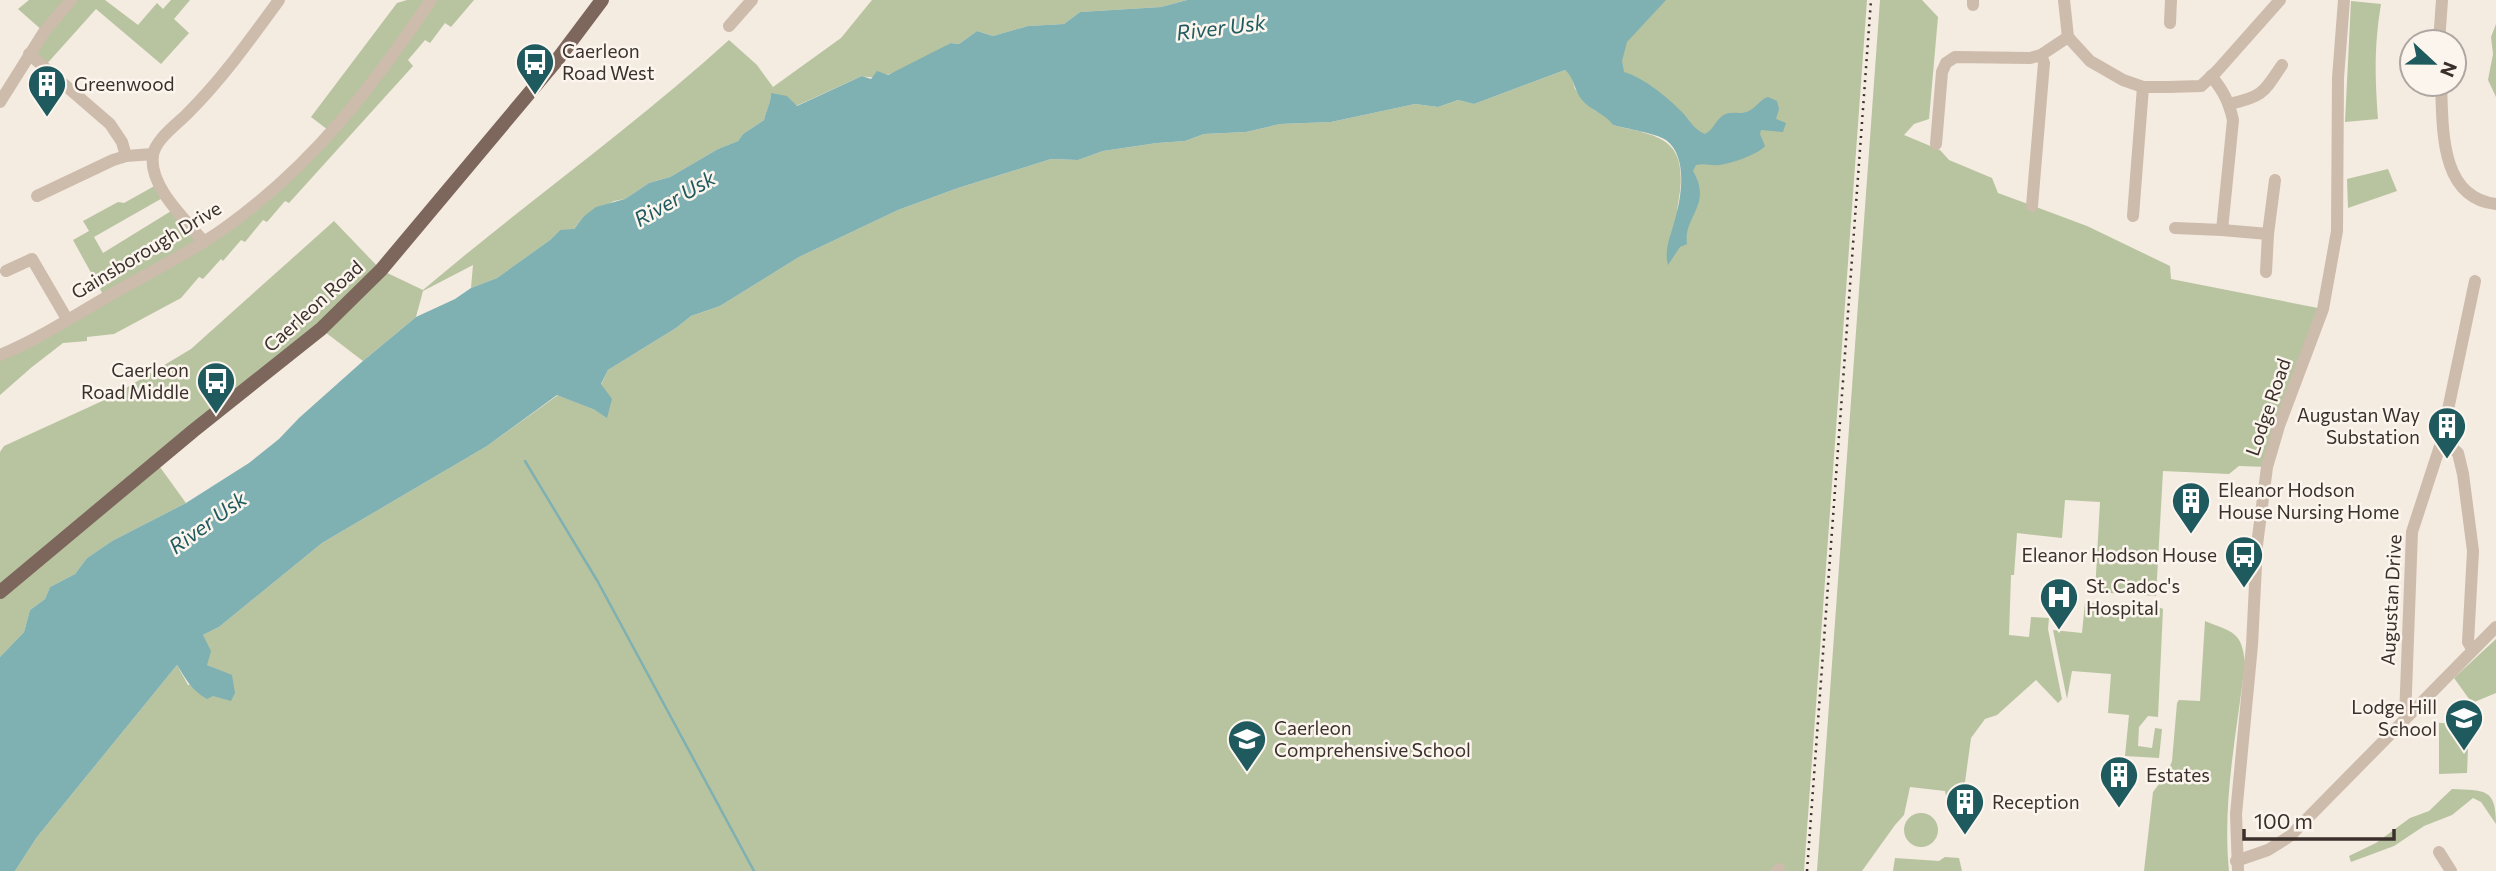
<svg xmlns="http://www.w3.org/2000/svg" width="2496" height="871" font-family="Commissioner,sans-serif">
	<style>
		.green { fill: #b8c4a0 }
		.water { fill: #7fb0b2 }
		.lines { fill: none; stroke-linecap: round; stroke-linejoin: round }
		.stream { stroke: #7fb0b2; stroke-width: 2.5 }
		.minor { stroke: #cdbbac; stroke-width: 12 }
		.major { stroke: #7d675c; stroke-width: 14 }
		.rail { stroke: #3b302b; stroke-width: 2.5; stroke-dasharray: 2 5; stroke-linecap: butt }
		.labels { text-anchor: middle; stroke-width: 5; stroke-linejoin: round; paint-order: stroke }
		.poi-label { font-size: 19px; fill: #3b302b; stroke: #fbf5ee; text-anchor: start }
		.street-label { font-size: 19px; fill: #3b302b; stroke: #fbf5ee }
		.water-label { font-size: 21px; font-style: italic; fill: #1f5a5e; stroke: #fbf5ee }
	</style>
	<rect width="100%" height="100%" fill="#f4ebe1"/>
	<!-- green -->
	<g class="green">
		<polygon points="29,0 105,0 138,25 157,3 163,9 171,0 190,0 174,19 189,33 161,64 96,9 44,67 29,54 44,32 18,9"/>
		<polygon points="407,0 474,0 451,27 445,23 430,43 425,40 408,60 413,66 289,203 285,201 267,222 263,220 245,242 241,240 223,261 221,259 203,279 199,277 181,298 114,334 87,337 87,341 63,343 32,367 0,395 0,355 105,298 73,240 89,231 83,221 118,202 124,203 158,184 166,196 94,237 103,253 176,208 204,242 332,133 311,117 397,3"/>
		<path d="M872,0H1187L1161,7L1080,12L1064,24L1028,26L993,36L977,31L959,44L951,43C932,56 885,83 862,76L796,106L771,94C771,103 766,110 764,120L743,134L738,141L718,149L670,177L649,183L625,199L614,201L583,217L573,230H560L550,240L497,278L471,288L473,265L423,291L416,317L363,361L321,329L157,463L186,503L112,541L87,558L75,574L50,587L45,599L30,610L24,632L0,657V452L4,446L111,397L191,349L334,221L381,270L423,290C523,205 631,129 729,40L757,65L773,87L841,38Z"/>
		<path d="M1622,0H1867L1804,871H15L37,837L177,665L188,685L232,676L207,665L203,635L219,627L322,543L487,446L558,395L595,410L601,385L608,370L676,328L691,316L720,306L799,257L898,210L958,188L1051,159L1078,160L1103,151L1157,143L1185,141L1204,134L1246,132L1280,124L1331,122L1415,104L1438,107L1458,100L1474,104L1565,70L1571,75L1575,89L1594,110L1609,118L1613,125C1656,136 1686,136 1680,191C1678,205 1675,215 1680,228L1686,153L1609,96Z"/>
		<polygon points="1880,0 1922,0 1938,17 1929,119 1914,124 1904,135 1940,150 1949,160 1992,178 1998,193 2087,226 2170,266 2171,279 2323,309 2267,467 2239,466 2229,474 2163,471 2156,596 2095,592 2100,502 2065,500 2062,538 2017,533 2014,575 2011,575 2009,635 2029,637 2031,617 2049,618 2048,629 2062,699 2058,703 2036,680 1997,715 1985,719 1971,738 1962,804 1948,806 1945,791 1910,787 1904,815 1895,825 1862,871 1817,871"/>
		<path d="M2351,1L2381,4C2374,47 2375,75 2378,119L2345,122Z"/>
		<polygon points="2496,24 2496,97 2488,80 2493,54 2491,37"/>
		<polygon points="2388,169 2397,191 2348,208 2347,179"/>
		<polygon points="2085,603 2156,606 2163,609 2158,717 2148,716 2139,727 2138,746 2152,748 2155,728 2162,729 2159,758 2125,756 2129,715 2108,713 2111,674 2072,671 2067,699 2053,630 2082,633"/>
		<path d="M2205,621C2232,632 2242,631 2245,663C2237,731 2222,802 2229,871H2144L2153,792L2168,772L2172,761L2177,703L2179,700L2200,701Z"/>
		<polygon points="2496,639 2496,693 2472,703 2454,678"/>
		<polygon points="2439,723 2469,723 2467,773 2439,774"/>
		<path d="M2452,789C2484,791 2496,787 2496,824L2481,802L2473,798L2452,815L2424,826L2394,846L2351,862L2349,856L2376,843L2410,818L2429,811Z"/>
		<circle cx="1921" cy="830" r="17"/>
		<polygon points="1945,857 1959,858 1962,871 1893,871 1895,858 1939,861"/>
	</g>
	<!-- water -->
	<path class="water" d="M1187,0H1666L1627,42L1622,61L1624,72C1644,78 1666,96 1681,111C1690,120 1693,129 1705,134C1713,130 1714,123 1721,117C1730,109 1739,116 1749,111C1757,107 1759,100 1768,97L1777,101L1779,109L1776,119L1786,123L1783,132L1761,130L1760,134L1765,146C1759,154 1730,164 1719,165C1711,166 1705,163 1696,165L1693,171C1713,205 1683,216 1687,244L1680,247L1668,265C1664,250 1670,238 1674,223C1681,200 1689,157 1666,140C1655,133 1627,129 1613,125C1606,114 1591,111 1582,100C1574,90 1574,77 1565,70L1474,104L1458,100L1438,107L1415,104L1331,122L1280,124L1246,132L1204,134L1185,141L1157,143L1103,151L1078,160L1051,159L958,188L898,210L799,257L720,306L691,316L676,328L608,370L601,384L612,399L607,418L595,410L557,395L487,446L322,543L219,627L203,635L211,651L207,665L232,675L235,693L231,701L213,696L207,699C191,690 186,679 177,665L37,837L15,871H0V657L24,632L30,610L45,599L50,587L75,574L87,558L112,541L186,503L249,463L279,439L299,418L363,361L416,317L455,299L471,288L497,278L550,240L560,230L574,229L583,217L596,207L625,199L649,183L670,177L718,149L738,141L743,134L764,120C766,110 771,103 771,93L787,96L797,106L862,76L871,79L877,71L888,75L951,43L959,44L977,31L993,36L1028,26L1064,24L1080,12L1161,7Z"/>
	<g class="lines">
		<!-- stream -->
		<polyline class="stream" points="525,461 598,582 754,871"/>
		<!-- minor -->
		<g class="minor">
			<polyline points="2064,0 2068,37 2090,61 2123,80 2143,87 2168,87 2201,86 2217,71 2280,0"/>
			<polyline points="1973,5 1973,0"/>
			<polyline points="2170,23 2171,0"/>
			<polyline points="729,26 752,0"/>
			<polyline points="2439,42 2442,0"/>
			<polyline points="29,54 110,124 122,142 126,156"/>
			<path d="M2441,84C2443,127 2439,198 2496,204"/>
			<polyline points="0,102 44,32 71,0"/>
			<path d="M2229,104C2263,97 2264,92 2282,65"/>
			<polyline points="1936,144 1942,72 1946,63 1955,57 2030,58 2041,55 2068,37"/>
			<polyline points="37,196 113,160 126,156 153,154"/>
			<polyline points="2032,206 2044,63 2041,55"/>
			<polyline points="2133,216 2143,87"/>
			<path d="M2175,228L2222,230L2233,120C2229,102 2223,90 2211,76"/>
			<polyline points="2222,230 2268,234 2275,180"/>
			<path d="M204,242C186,220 148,186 153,155C155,140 176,125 187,114C222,79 250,40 279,0"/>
			<polyline points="6,271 32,259 67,319"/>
			<polyline points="2266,272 2268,234"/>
			<path d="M0,355C39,339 75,315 112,294C150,272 190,253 226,227C314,164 371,88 431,0"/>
			<polyline points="2441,443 2450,446 2458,453 2463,474 2473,551 2468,642 2473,650"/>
			<polyline points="2405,718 2412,532 2441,443 2475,281"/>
			<polyline points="2439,852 2451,871"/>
			<polyline points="2236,861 2268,850 2290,836 2496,627"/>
			<polyline points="1777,871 1779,869"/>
			<polyline points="2238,871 2236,814 2252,645 2257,545 2267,467 2279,426 2323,309 2337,231 2338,78 2344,0"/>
		</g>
		<!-- major -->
		<polyline class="major" points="0,592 193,431 321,329 381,270 557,60 602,0"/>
		<!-- rail -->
		<polyline class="rail" points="1807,871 1871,0"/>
	</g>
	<!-- icons -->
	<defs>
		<g id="bus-pin" transform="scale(2.0125)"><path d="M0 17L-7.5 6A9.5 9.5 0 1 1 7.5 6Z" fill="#1f5a5e" stroke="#fbf5ee"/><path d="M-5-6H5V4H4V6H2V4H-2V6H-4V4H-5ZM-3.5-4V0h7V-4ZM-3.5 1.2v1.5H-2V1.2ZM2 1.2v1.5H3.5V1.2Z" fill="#fff"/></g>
		<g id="building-pin" transform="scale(2.0125)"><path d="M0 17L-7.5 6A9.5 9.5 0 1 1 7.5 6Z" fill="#1f5a5e" stroke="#fbf5ee"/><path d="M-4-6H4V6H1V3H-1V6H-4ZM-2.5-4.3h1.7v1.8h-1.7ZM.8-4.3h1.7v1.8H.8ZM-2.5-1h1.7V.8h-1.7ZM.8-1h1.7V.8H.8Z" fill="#fff"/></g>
		<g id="hospital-pin" transform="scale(2.0125)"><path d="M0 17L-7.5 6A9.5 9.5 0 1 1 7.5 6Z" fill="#1f5a5e" stroke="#fbf5ee"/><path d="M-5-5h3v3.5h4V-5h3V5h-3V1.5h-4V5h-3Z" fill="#fff"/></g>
		<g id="school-pin" transform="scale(2.0125)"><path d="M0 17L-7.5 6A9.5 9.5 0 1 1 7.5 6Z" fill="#1f5a5e" stroke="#fbf5ee"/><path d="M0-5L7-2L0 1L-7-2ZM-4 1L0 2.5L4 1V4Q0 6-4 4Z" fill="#fff"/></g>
	</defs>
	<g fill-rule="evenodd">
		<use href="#bus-pin" x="535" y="62"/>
		<use href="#building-pin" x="47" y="84"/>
		<use href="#bus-pin" x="216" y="381"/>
		<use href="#building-pin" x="2447" y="426"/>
		<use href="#building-pin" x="2191" y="501"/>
		<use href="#bus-pin" x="2244" y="555"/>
		<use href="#hospital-pin" x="2059" y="597"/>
		<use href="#school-pin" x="2464" y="718"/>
		<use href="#school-pin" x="1247" y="739"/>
		<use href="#building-pin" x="2119" y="775"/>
		<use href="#building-pin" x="1965" y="802"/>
	</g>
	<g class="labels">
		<!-- poi labels -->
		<g class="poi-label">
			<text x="562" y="58">Caerleon<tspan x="562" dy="22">Road West</tspan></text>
			<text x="74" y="91">Greenwood</text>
			<text x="189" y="377" text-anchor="end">Caerleon<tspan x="189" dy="22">Road Middle</tspan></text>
			<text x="2420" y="422" text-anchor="end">Augustan Way<tspan x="2420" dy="22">Substation</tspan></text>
			<text x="2218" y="497">Eleanor Hodson<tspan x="2218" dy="22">House Nursing Home</tspan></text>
			<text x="2217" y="562" text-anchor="end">Eleanor Hodson House</text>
			<text x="2086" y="593">St. Cadoc's<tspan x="2086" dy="22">Hospital</tspan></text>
			<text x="2437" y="714" text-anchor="end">Lodge Hill<tspan x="2437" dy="22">School</tspan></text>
			<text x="1274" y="735">Caerleon<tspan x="1274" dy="22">Comprehensive School</tspan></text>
			<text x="2146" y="782">Estates</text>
			<text x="1992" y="809">Reception</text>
		</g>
		<!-- street labels -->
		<g class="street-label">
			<text transform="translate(146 250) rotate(-31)" y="7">Gainsborough Drive</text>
			<text transform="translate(313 306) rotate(-42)" y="7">Caerleon Road</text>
			<text transform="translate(2268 407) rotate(-71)" y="7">Lodge Road</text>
			<text transform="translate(2391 600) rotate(-87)" y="7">Augustan Drive</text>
		</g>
		<!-- water labels -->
		<g class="water-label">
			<text transform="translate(1221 28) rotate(-7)" y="7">River Usk</text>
			<text transform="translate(675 199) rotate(-30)" y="7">River Usk</text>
			<text transform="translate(208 523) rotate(-36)" y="7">River Usk</text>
		</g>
	</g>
	<!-- north arrow -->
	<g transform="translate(2433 63) rotate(112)"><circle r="33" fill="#fbf5ee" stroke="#aea6a0" stroke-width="2"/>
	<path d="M0-5L12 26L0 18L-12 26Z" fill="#1f5a5e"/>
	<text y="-10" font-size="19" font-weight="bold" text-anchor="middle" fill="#3b302b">N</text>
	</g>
	<!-- scale -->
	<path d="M2244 829v10h150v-10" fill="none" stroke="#3b302b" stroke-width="3.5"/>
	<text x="2254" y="829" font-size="21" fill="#3b302b" stroke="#fbf5ee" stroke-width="5" paint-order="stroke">100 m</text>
</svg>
